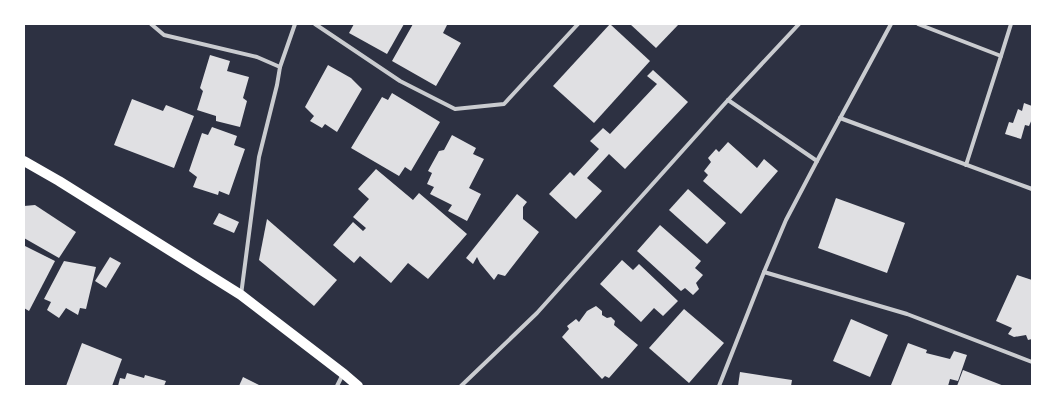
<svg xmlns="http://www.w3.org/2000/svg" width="1056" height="410" font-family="Helvetica,sans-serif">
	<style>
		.building { fill: #e0e0e3 }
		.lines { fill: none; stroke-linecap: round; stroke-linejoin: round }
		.minor { stroke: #caccd0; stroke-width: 4 }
		.primary { stroke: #fff; stroke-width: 10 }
	</style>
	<rect width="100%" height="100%" fill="#2d3142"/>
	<!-- building -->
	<g class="building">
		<polygon points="354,24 404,24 387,54 349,33"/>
		<polygon points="413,24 445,24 447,25 443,33 461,43 436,86 392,61"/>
		<polygon points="610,24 650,61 594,123 553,86"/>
		<polygon points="630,24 679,24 656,48"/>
		<polygon points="210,55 230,61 227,71 249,77 243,98 247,101 240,127 216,121 216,116 197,110 203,91 200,88"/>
		<polygon points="328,65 351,78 362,89 337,132 325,124 322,128 310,121 314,116 305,107"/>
		<polygon points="653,70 688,102 625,169 609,154 587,178 602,191 576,219 549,194 570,172 574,176 599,149 590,141 603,128 610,134 657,84 647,76"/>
		<polygon points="392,93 440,122 411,171 405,167 399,176 351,148 382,97 388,100"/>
		<polygon points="132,99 163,111 166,105 194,116 174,168 114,145"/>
		<polygon points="1024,103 1032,106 1032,119 1029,126 1025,125 1021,139 1005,134 1009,122 1013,123 1018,109 1022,111"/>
		<polygon points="212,127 237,136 234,145 245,149 229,195 219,191 218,195 193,187 197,177 189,171 202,133 208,135"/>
		<polygon points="452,135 476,148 473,154 484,159 469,188 481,194 467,221 448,211 452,205 430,194 434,187 427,184 432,173 428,171 439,151 444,150"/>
		<polygon points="728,142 757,168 764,159 778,171 741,214 703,181 708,175 704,171 711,162 708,158 716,149 719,152"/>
		<polygon points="376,169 413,200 419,193 467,234 428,279 408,263 391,283 360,256 354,263 333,245 353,222 363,231 366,228 353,217 369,199 358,189"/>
		<polygon points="688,189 726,223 707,244 669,210"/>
		<polygon points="517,194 527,202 523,207 523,219 539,232 505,276 498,274 494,280 480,263 477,257 473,264 466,258"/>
		<polygon points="836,198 905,223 887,273 818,248"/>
		<polygon points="35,205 76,232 59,258 24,238 24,206"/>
		<polygon points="219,213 239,222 234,233 213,224"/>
		<polygon points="267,219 337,280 314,306 259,260"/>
		<polygon points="660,225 701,261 695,268 703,275 696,283 699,289 693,295 685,288 681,291 637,251"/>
		<polygon points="25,246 55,261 29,311 24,308 24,247"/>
		<polygon points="110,257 121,263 106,288 95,281"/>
		<polygon points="622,260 633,270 639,264 678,301 663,316 654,308 641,322 600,284"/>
		<polygon points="64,261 96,267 86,309 80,308 78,315 66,308 59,318 47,310 51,302 44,299"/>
		<polygon points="1017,275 1032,280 1032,339 1028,340 1026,335 1014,337 1008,334 1012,328 996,321"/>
		<polygon points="596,306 602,311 602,315 607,318 611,317 615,321 614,325 638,345 609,378 605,376 602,379 562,337 569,329 567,326 576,319 579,322 587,311"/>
		<polygon points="684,309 724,343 689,383 649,348"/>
		<polygon points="851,319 888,335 870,377 833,361"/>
		<polygon points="82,343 122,359 112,386 66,386"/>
		<polygon points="908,343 927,350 926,353 950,359 954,351 967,355 958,381 950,379 948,386 893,386 891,385"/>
		<polygon points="963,370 1004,386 957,386"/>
		<polygon points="740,372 792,380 791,386 738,386"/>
		<polygon points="127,373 144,378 145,375 166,381 164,386 118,386 120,378 125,379"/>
		<polygon points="243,377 261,386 239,386"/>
	</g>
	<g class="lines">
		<!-- minor -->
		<g class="minor">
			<polyline points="151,24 164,35 257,57 280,67 277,85 259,157 241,295"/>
			<polyline points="315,24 400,81 455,109 504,104 578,24"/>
			<polyline points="918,24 1001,56 1011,24"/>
			<polyline points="280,67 295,24"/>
			<polyline points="728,100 817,161"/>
			<polyline points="840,118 1032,189"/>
			<polyline points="966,165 1001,56"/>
			<polyline points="764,272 907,314 1032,362"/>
			<polyline points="337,386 343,374"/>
			<polyline points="461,386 537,313 728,100 799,24"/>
			<polyline points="719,386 764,272 786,220 817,161 891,24"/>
		</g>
		<!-- primary -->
		<polyline class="primary" points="24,161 59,181 241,295 344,374 358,386"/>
	</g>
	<!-- border -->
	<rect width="1056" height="410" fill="none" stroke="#ffffff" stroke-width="50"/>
</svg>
